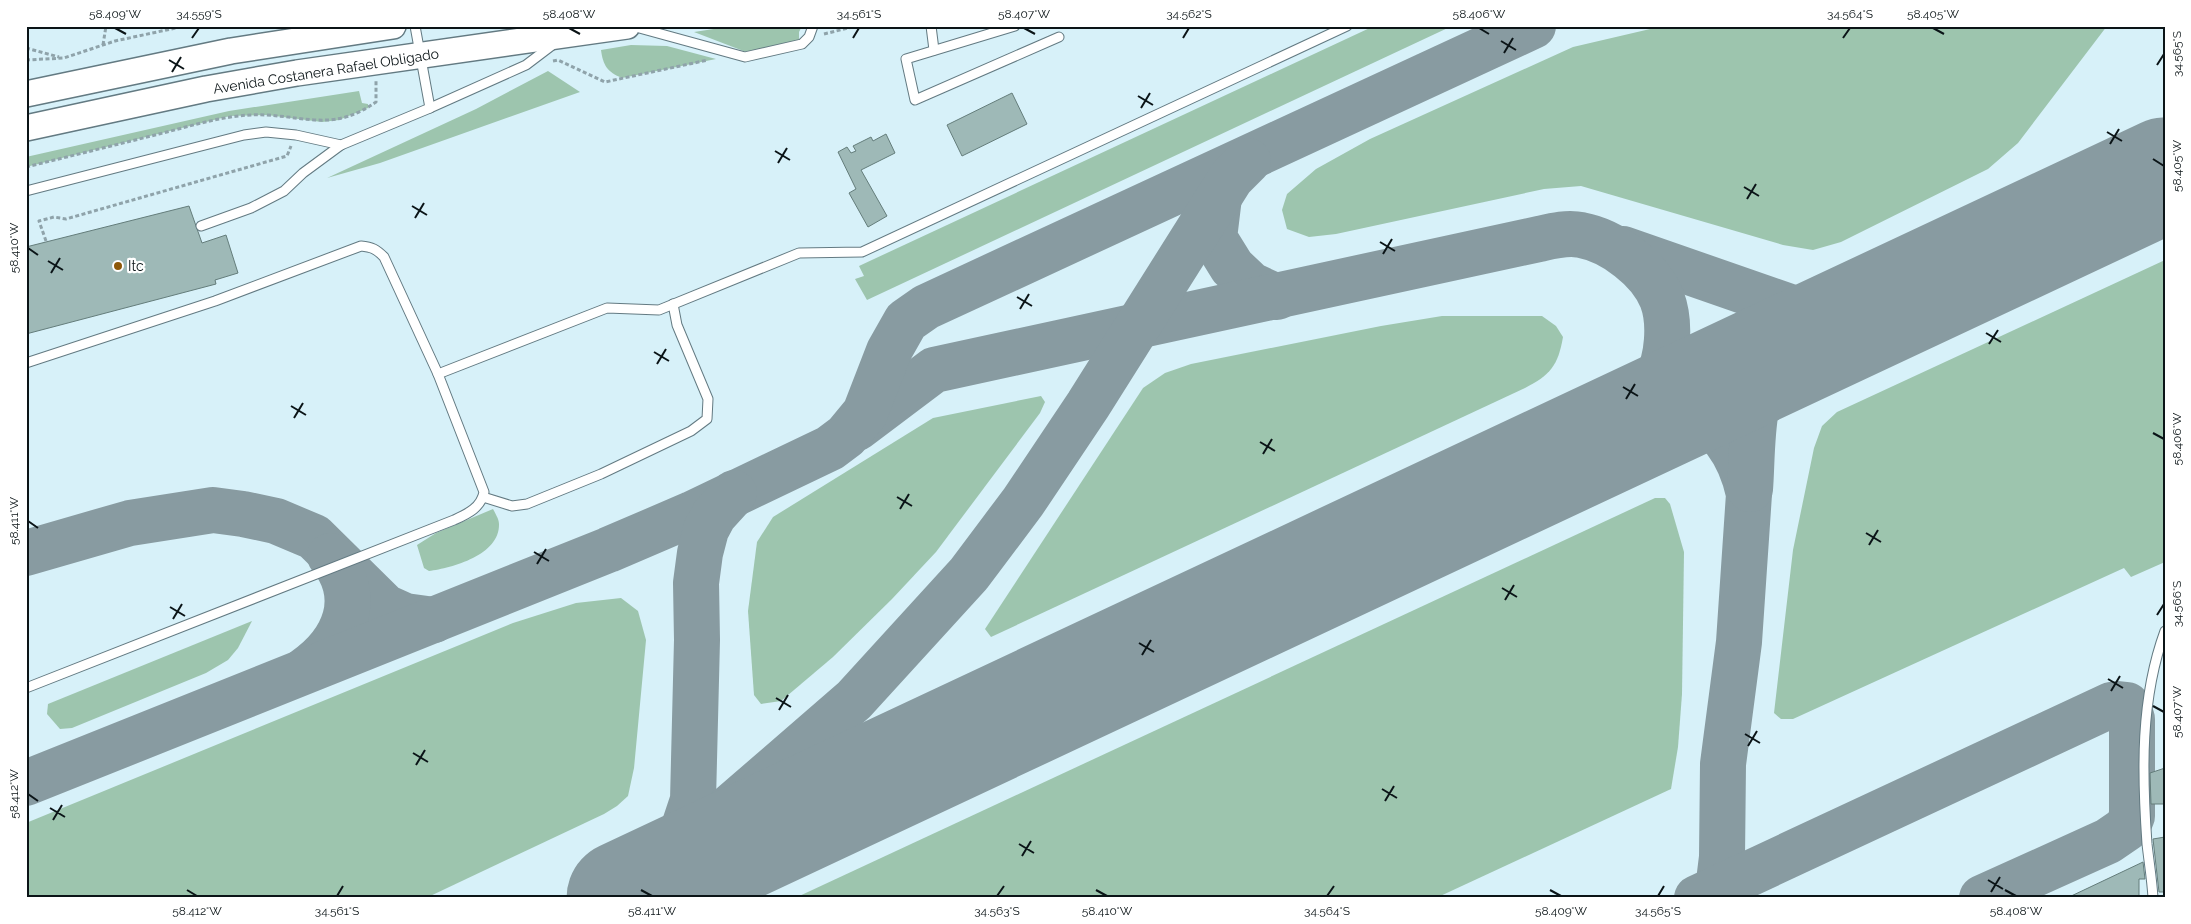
<svg xmlns="http://www.w3.org/2000/svg" width="2191" height="924" font-family="Raleway,sans-serif">
	<style>
		.green { fill: #9dc5ae }
		.lines { fill: none; stroke-linecap: round; stroke-linejoin: round }
		.taxiway { stroke: #889ba1; stroke-width: 46 }
		.runway { stroke: #889ba1; stroke-width: 115 }
		.building { fill: #9eb9b7; stroke: #647d7b }
		.lane-casing { stroke: #637a82; stroke-width: 11 }
		.secondary-casing { stroke: #637a82; stroke-width: 28 }
		.path { stroke: #8fa3aa; stroke-width: 3; stroke-dasharray: 4 2.5; stroke-linecap: butt }
		.lane { stroke: #fff; stroke-width: 9 }
		.secondary { stroke: #fff; stroke-width: 25 }
		.ticks { fill: none; stroke: #0b1417; stroke-width: 2 }
		.poi-dot { fill: #8d5809; stroke: #fff; stroke-width: 2 }
		.labels { text-anchor: middle; stroke-width: 4.5; stroke-linejoin: round; paint-order: stroke }
		.street-label { font-size: 14px; fill: #0b1417; stroke: #fff }
		.poi-label { font-size: 14px; fill: #0b1417; stroke: #fff; text-anchor: start }
		.neatline { fill: none; stroke: #0b1417; stroke-width: 2 }
		.ticks-label { font-size: 12px; text-anchor: middle; fill: #0b1417 }
	</style>
	<rect width="100%" height="100%" fill="#d7f1f9"/>
	<!-- green -->
	<g class="green">
		<polygon points="733,26 802,26 799,32 799,40 746,52 694,32"/>
		<polygon points="1374,26 1452,26 867,300 855,279 864,276 859,266"/>
		<polygon points="1663,26 2107,26 2018,143 1988,169 1841,242 1813,250 1783,245 1581,186 1544,189 1336,234 1309,237 1287,229 1282,210 1287,194 1316,169 1370,139 1573,47"/>
		<path d="M631,45L667,46L716,59L622,78C607,72 603,65 601,50Z"/>
		<polygon points="548,71 580,92 380,163 327,178 476,109"/>
		<polygon points="359,91 362,103 368,104 368,108 339,120 322,122 267,115 230,116 26,167 26,157 229,111"/>
		<polygon points="2165,260 2165,562 2131,577 2124,568 1793,719 1781,719 1774,713 1793,550 1814,448 1822,426 1837,412"/>
		<path d="M1442,316H1542L1556,326L1563,337C1558,366 1550,375 1525,388L991,637L985,629L1143,388L1165,373L1191,364L1381,326Z"/>
		<polygon points="1041,396 1045,402 1040,413 936,552 892,599 833,657 781,701 761,704 754,695 748,611 757,542 773,517 933,418"/>
		<polygon points="1655,498 1665,498 1670,504 1684,552 1682,694 1678,747 1671,789 1436,898 795,898"/>
		<path d="M493,509C495,513 499,519 499,524C500,555 452,568 429,571L424,568L417,545L436,533Z"/>
		<polygon points="621,598 638,611 646,640 634,768 628,796 617,806 604,814 426,898 26,898 26,823 513,623 576,603"/>
		<polygon points="252,621 238,648 228,660 206,673 72,728 60,729 47,714 48,704"/>
	</g>
	<g class="lines">
		<!-- taxiway -->
		<g class="taxiway">
			<polyline points="1219,197 1214,238 1232,267 1251,285 1277,297"/>
			<polyline points="1623,249 1810,314 1840,319 1875,309"/>
			<path d="M1650,415C1659,414 1668,413 1677,414C1719,415 1741,458 1749,494L1739,642L1723,764L1722,857L1717,898"/>
			<path d="M857,428L934,370L1539,239C1552,236 1567,232 1581,235C1613,241 1650,269 1662,299C1671,323 1668,359 1656,381C1642,408 1622,423 1598,439"/>
			<path d="M1750,489C1753,453 1749,390 1776,363C1785,355 1797,348 1807,341"/>
			<polyline points="26,553 130,523 213,510 243,514 276,521 314,537 385,607 405,616 434,620"/>
			<path d="M305,670C345,642 364,597 330,556"/>
			<polyline points="26,783 608,550 692,514 830,448 846,436 865,413 889,351 906,321 926,307 1533,26"/>
			<polyline points="670,855 682,833 693,800 697,640 696,583 700,553 706,530 714,515 734,493"/>
			<polyline points="661,867 854,700 969,574 1023,502 1088,405 1231,178 1248,161"/>
			<polyline points="628,898 667,893 679,898"/>
			<polyline points="1697,898 2111,705 2118,704 2127,705 2132,719 2132,816 2127,828 2108,841 1982,898"/>
		</g>
		<!-- runway -->
		<polyline class="runway" points="624,898 2165,175"/>
	</g>
	<!-- building -->
	<g class="building">
		<polygon points="1012,93 1027,124 962,156 947,125"/>
		<polygon points="886,134 895,153 861,170 887,216 868,227 849,193 856,189 838,152 847,147 851,153 856,151 853,146 871,137 873,141"/>
		<polygon points="189,206 202,243 226,235 238,273 215,280 216,284 26,334 26,247"/>
		<polygon points="2165,768 2165,804 2151,804 2150,773"/>
		<polygon points="2165,837 2165,892 2159,892 2153,839"/>
		<polygon points="2143,862 2145,879 2139,879 2139,898 2067,898"/>
	</g>
	<g class="lines">
		<!-- lane casing -->
		<g class="lane-casing">
			<g id="lane">
				<polyline points="415,26 430,108"/>
				<polyline points="632,26 745,57 802,44 809,37 813,26"/>
				<polyline points="931,26 934,50"/>
				<polyline points="1015,26 906,59 915,100 1059,37"/>
				<polyline points="26,191 244,135 266,132 296,135 341,145 430,108 526,65 555,43"/>
				<polyline points="201,226 251,208 284,191 303,173 341,145"/>
				<path d="M26,363L215,301L361,246C372,247 376,249 384,257L438,374L484,492C481,508 467,514 454,520L26,688"/>
				<polyline points="438,374 607,308 659,310 799,253 862,252 1347,26"/>
				<polyline points="483,497 512,506 527,504 601,474 691,431 707,419 708,399 677,325 673,304"/>
				<path d="M2153,898C2152,880 2149,862 2147,844C2142,773 2140,699 2165,631"/>
			</g>
		</g>
		<!-- secondary casing -->
		<g class="secondary-casing">
			<g id="secondary">
				<polyline points="26,94 231,51 393,26"/>
				<polyline points="26,128 206,89 297,73 627,26"/>
			</g>
		</g>
		<!-- path -->
		<g class="path">
			<polyline points="824,34 856,26"/>
			<polyline points="103,45 106,26"/>
			<polyline points="26,48 59,57"/>
			<polyline points="26,60 64,58 115,41 185,26"/>
			<polyline points="553,61 558,60 605,82 708,60"/>
			<path d="M26,167C71,156 115,145 159,134C195,125 230,113 267,115C311,118 336,130 376,102V81"/>
			<polyline points="46,241 39,221 54,217 66,219 287,156 291,146"/>
		</g>
		<!-- lane -->
		<use href="#lane" class="lane"/>
		<!-- secondary -->
		<use href="#secondary" class="secondary"/>
	</g>
	<!-- ticks -->
	<path class="ticks" d="M115,28L126,34M569,28L580,34M1024,28L1035,34M1479,28L1489,34M1933,28L1944,34M192,38L199,28M853,38L859,28M1183,38L1189,28M1843,38L1850,28M1501,41L1516,50M1504,53L1513,38M169,60L184,69M2157,65L2164,54M172,72L181,57M1138,96L1153,105M1141,108L1150,93M2107,132L2122,141M2110,144L2119,129M775,151L790,160M2153,159L2164,166M778,163L787,148M1744,187L1759,196M1747,199L1756,184M412,206L427,215M415,218L424,203M1380,242L1395,251M28,248L38,255M1383,254L1392,239M48,261L63,270M51,273L60,258M1017,297L1032,306M1020,309L1029,294M1986,333L2001,342M1989,344L1998,330M654,352L669,361M657,364L666,349M1623,387L1638,396M1626,399L1635,384M291,406L306,415M294,418L303,403M2153,433L2164,439M1260,442L1275,451M1263,454L1272,439M897,497L912,506M900,509L909,494M28,521L38,528M1866,533L1881,542M1869,545L1878,530M534,552L549,561M537,564L546,549M1502,588L1517,597M1505,600L1514,585M170,607L185,616M2157,615L2164,604M173,619L182,604M1139,643L1154,652M1142,655L1151,640M2108,679L2123,688M2111,691L2120,676M776,698L791,707M2153,706L2164,712M779,710L788,695M1745,734L1760,743M1748,746L1757,731M413,753L428,762M416,765L425,750M1382,789L1397,798M28,794L38,801M1385,801L1394,786M50,808L65,817M53,820L62,805M1019,844L1034,853M1022,856L1031,841M1988,880L2003,889M187,890L197,896M641,890L652,896M1096,890L1107,896M1550,890L1561,896M2005,890L2016,896M1991,892L2000,877M337,896L343,886M997,896L1004,886M1327,896L1334,886M1658,896L1664,886"/>
	<!-- markers -->
	<circle class="poi-dot" cx="118" cy="266" r="5"/>
	<g class="labels">
		<!-- street labels -->
		<g class="street-label">
			<text transform="translate(326 71) rotate(-9)" y="5">Avenida Costanera Rafael Obligado</text>
		</g>
		<!-- poi labels -->
		<g class="poi-label">
			<text x="128" y="271">Itc</text>
		</g>
	</g>
	<!-- border -->
	<rect width="2191" height="924" fill="none" stroke="#ffffff" stroke-width="55"/>
	<rect x="28" y="28" width="2136" height="868" class="neatline"/>
	<g class="ticks-label">
		<text x="115" y="18">58.409°W</text>
		<text x="199" y="18">34.559°S</text>
		<text x="569" y="18">58.408°W</text>
		<text x="859" y="18">34.561°S</text>
		<text x="1024" y="18">58.407°W</text>
		<text x="1189" y="18">34.562°S</text>
		<text x="1479" y="18">58.406°W</text>
		<text x="1850" y="18">34.564°S</text>
		<text x="1933" y="18">58.405°W</text>
		<text transform="translate(2177 54) rotate(-90)" y="4">34.565°S</text>
		<text transform="translate(2177 166) rotate(-90)" y="4">58.405°W</text>
		<text transform="translate(14 248) rotate(-90)" y="4">58.410°W</text>
		<text transform="translate(2177 439) rotate(-90)" y="4">58.406°W</text>
		<text transform="translate(14 521) rotate(-90)" y="4">58.411°W</text>
		<text transform="translate(2177 604) rotate(-90)" y="4">34.566°S</text>
		<text transform="translate(2177 712) rotate(-90)" y="4">58.407°W</text>
		<text transform="translate(14 794) rotate(-90)" y="4">58.412°W</text>
		<text x="197" y="915">58.412°W</text>
		<text x="337" y="915">34.561°S</text>
		<text x="652" y="915">58.411°W</text>
		<text x="997" y="915">34.563°S</text>
		<text x="1107" y="915">58.410°W</text>
		<text x="1327" y="915">34.564°S</text>
		<text x="1561" y="915">58.409°W</text>
		<text x="1658" y="915">34.565°S</text>
		<text x="2016" y="915">58.408°W</text>
	</g>
</svg>
